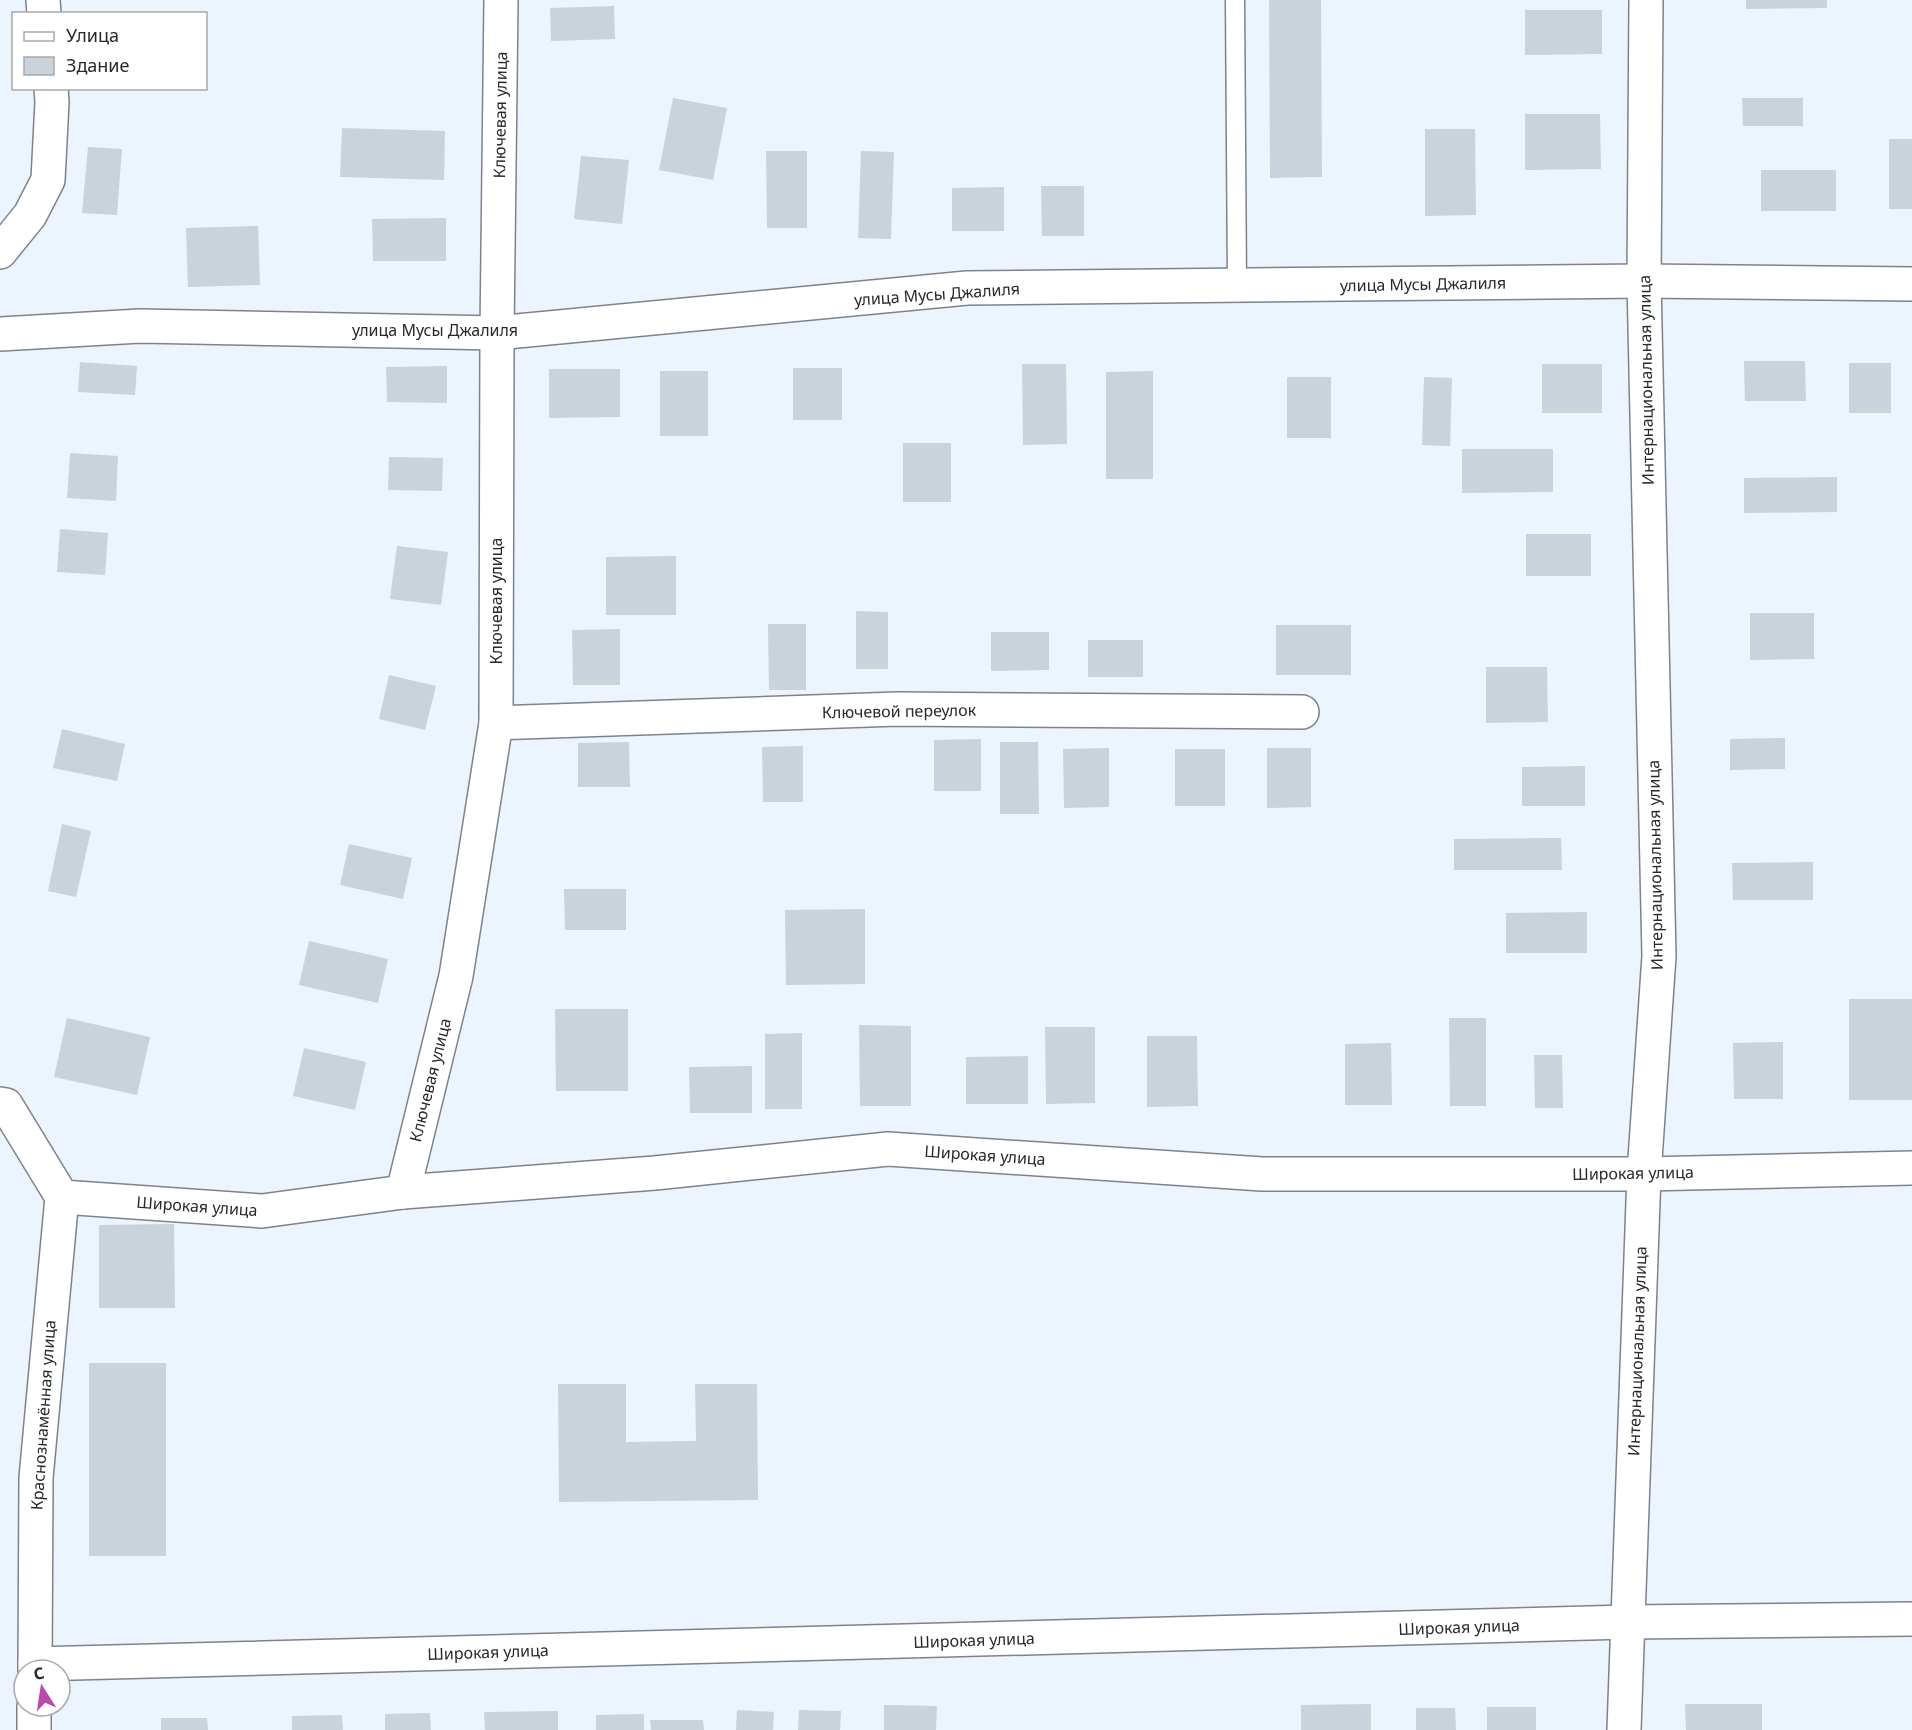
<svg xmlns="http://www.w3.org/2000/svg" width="1912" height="1730" font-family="'Noto Sans',sans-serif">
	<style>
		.building { fill: #cad2dc }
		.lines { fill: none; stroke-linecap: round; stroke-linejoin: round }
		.service-casing { stroke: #7c838d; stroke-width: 21 }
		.minor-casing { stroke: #7c838d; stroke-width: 36 }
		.tertiary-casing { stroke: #7c838d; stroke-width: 36 }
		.service { stroke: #fff; stroke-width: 18 }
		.minor { stroke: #fff; stroke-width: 33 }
		.tertiary { stroke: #fff; stroke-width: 33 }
		.labels { text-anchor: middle; stroke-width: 4.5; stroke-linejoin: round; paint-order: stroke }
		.street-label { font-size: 16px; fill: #25282c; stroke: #fff }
	</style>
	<rect width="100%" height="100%" fill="#ecf4fe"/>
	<!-- building -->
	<g class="building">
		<polygon points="1269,0 1321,0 1322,177 1270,178"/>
		<polygon points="1746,0 1827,0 1827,8 1746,9"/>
		<polygon points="614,6 615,39 551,41 550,8"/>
		<polygon points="1525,10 1602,10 1602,54 1525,55"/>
		<polygon points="673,98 727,108 713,180 659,170"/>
		<polygon points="1742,98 1803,98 1803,126 1743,126"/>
		<polygon points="1525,114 1600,114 1601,169 1525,170"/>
		<polygon points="342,128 445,131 444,180 340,177"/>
		<polygon points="1425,129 1475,129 1476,215 1425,216"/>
		<rect x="1889" y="139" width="23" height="70"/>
		<polygon points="88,147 122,149 117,215 82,213"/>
		<polygon points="766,151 807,151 807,228 767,228"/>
		<polygon points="861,151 894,152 891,239 858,238"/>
		<polygon points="581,156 629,160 622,224 574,219"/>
		<rect x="1761" y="170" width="75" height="41"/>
		<polygon points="1041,186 1084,186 1084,236 1042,236"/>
		<polygon points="1004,187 1004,231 952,231 952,188"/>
		<polygon points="446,218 446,261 373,261 372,219"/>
		<polygon points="258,226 260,285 188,287 186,228"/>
		<polygon points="1744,361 1805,361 1806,401 1745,401"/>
		<polygon points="80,362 137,366 135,395 78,392"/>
		<rect x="1849" y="363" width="42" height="50"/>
		<polygon points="1022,364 1066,364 1067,444 1023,445"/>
		<rect x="1542" y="364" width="60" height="49"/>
		<polygon points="447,366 447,403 387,402 386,367"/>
		<rect x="793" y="368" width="49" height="52"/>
		<polygon points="549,369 620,369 620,417 549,418"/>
		<rect x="660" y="371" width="48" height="65"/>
		<polygon points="1153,371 1153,479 1106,479 1106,372"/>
		<rect x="1287" y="377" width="44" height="61"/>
		<polygon points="1424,377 1452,378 1450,446 1422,445"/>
		<rect x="903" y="443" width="48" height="59"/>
		<polygon points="1462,449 1553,449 1553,492 1462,493"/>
		<polygon points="70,453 118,456 116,501 67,498"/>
		<polygon points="389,457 443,458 442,491 388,490"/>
		<polygon points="1837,477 1837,512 1744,513 1744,478"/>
		<polygon points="60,529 108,533 105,575 57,572"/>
		<rect x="1526" y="534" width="65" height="42"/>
		<polygon points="397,546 448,552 441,605 390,599"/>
		<polygon points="676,556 676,615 606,615 606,557"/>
		<polygon points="856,611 888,612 888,669 856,669"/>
		<polygon points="1750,613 1814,613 1814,659 1750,660"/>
		<polygon points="768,624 806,624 806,690 769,690"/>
		<rect x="1276" y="625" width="75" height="50"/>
		<polygon points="620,629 620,685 573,685 572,630"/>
		<polygon points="991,632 1049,632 1049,670 991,671"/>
		<rect x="1088" y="640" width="55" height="37"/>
		<polygon points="1486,667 1547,667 1548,722 1486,723"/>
		<polygon points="389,675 436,686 425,730 379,719"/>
		<polygon points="62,729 125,744 117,781 53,768"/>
		<polygon points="1785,738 1785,769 1730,770 1730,739"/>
		<polygon points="981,739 981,791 934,791 934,740"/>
		<polygon points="629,742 630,787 578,787 578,743"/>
		<polygon points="1000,742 1038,742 1039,814 1000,814"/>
		<polygon points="803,746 803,802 763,802 762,747"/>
		<polygon points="1109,748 1109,807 1064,808 1063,749"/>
		<polygon points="1267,748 1311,748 1311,807 1267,808"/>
		<rect x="1175" y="749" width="50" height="57"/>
		<polygon points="1585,766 1585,806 1522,806 1522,767"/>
		<polygon points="62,824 91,831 76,897 48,891"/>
		<polygon points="1561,838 1562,870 1454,870 1454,839"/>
		<polygon points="349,844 412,858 403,899 340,885"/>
		<polygon points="1813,862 1813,900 1733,900 1732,863"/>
		<polygon points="564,889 626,889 626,930 565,930"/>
		<polygon points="865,909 865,984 786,985 785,910"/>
		<polygon points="1587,912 1587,953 1506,953 1506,913"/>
		<polygon points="309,941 388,959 378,1003 299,985"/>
		<rect x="1849" y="999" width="63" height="101"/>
		<polygon points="555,1009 628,1009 628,1091 556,1091"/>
		<polygon points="67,1018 150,1037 137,1095 54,1077"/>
		<polygon points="1449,1018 1486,1018 1486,1106 1450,1106"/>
		<polygon points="859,1025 911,1026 911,1106 860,1106"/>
		<polygon points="1045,1027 1095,1027 1095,1103 1046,1104"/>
		<polygon points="802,1033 802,1109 765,1109 765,1034"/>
		<polygon points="1147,1036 1197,1036 1198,1106 1147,1107"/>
		<polygon points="1783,1042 1783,1099 1734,1099 1733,1043"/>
		<polygon points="1391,1043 1392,1105 1345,1105 1345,1044"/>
		<polygon points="304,1048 366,1062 355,1110 293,1096"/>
		<polygon points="1534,1055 1562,1055 1563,1108 1535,1108"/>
		<polygon points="1028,1056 1028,1104 966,1104 966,1057"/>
		<polygon points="752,1066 752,1113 690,1113 689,1067"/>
		<polygon points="174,1224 175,1308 99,1308 99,1225"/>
		<rect x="89" y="1363" width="77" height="193"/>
		<polygon points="558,1384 626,1384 626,1442 696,1441 695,1384 757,1384 758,1500 559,1502"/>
		<polygon points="1371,1704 1371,1730 1301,1730 1301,1705"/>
		<polygon points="1685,1704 1762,1704 1762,1730 1686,1730"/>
		<polygon points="884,1705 937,1706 936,1730 884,1730"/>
		<rect x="1487" y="1707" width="49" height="23"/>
		<polygon points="1416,1708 1455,1708 1456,1730 1416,1730"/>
		<polygon points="737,1710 774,1712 773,1730 736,1730"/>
		<polygon points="799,1710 841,1711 840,1730 798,1730"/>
		<polygon points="558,1711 558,1730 485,1730 484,1712"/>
		<polygon points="430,1713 431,1730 385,1730 385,1714"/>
		<polygon points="644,1714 644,1730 596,1730 596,1715"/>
		<polygon points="342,1715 343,1730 292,1730 292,1716"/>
		<polygon points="161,1718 207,1718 208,1730 161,1730"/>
		<polygon points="650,1720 703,1720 704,1730 651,1730"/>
	</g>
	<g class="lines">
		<!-- service casing -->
		<g class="service-casing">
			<polyline id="service" points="1235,0 1237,286"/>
		</g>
		<!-- minor casing -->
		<g class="minor-casing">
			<g id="minor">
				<polyline points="43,0 44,14"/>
				<polyline points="0,252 30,215 48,180 52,102 51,88"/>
				<polyline points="0,334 140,326 497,333 967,288 1644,281 1912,284"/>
				<polyline points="496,723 897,709 1302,712"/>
				<polyline points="0,1104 6,1105 62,1197 262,1211 403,1192 655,1173 888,1149 1262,1174 1644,1174 1912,1168"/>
				<polyline points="403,1192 456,976 496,723 497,333 501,0"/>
				<polyline points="35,1664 1627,1622 1912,1619"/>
				<polyline points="1624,1730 1644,1174 1659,956 1644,281 1646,0"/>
			</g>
		</g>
		<!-- tertiary casing -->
		<g class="tertiary-casing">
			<g id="tertiary">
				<polyline points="35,1670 36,1478 62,1197"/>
				<polyline points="34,1730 34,1706"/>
			</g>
		</g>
		<!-- service -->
		<use href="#service" class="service"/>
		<!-- minor -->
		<use href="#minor" class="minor"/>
		<!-- tertiary -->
		<use href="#tertiary" class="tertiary"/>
	</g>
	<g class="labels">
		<!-- street labels -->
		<g class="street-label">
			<text transform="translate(500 115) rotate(-89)" y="6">Ключевая улица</text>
			<text transform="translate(1423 284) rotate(-1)" y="6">улица Мусы Джалиля</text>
			<text transform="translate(937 294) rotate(-4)" y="6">улица Мусы Джалиля</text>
			<text x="435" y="336">улица Мусы Джалиля</text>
			<text transform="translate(1646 380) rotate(-91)" y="6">Интернациональная улица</text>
			<text transform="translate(496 601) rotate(-90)" y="6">Ключевая улица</text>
			<text transform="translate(899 711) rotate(-1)" y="6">Ключевой переулок</text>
			<text transform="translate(1655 865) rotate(-91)" y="6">Интернациональная улица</text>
			<text transform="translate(430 1080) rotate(-76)" y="6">Ключевая улица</text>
			<text transform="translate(985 1155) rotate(4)" y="6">Широкая улица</text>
			<text transform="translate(1633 1173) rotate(-1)" y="6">Широкая улица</text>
			<text transform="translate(197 1206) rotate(4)" y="6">Широкая улица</text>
			<text transform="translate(1637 1351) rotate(-88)" y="6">Интернациональная улица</text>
			<text transform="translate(43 1415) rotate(-86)" y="6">Краснознамённая улица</text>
			<text transform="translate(1459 1627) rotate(-2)" y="6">Широкая улица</text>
			<text transform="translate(974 1640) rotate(-2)" y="6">Широкая улица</text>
			<text transform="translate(488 1652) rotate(-2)" y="6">Широкая улица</text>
		</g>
	</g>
	<!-- legend -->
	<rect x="12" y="12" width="195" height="78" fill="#ffffff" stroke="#a8a9ab" stroke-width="1.5"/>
	<rect x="24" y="32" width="30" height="9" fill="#ffffff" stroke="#a8a9ab" stroke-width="1.5"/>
	<text x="66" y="42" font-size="18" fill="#25282c">Улица</text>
	<rect x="24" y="57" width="30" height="18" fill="#cad2dc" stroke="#a8a9ab" stroke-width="1.5"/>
	<text x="66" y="72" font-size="18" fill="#25282c">Здание</text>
	<!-- north arrow -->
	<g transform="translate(42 1688) rotate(348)"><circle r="28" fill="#ffffff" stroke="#a8a9ab" stroke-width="1.5"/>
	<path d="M0-4.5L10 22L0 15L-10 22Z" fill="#b94aa9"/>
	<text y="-9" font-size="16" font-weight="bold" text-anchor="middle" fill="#25282c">С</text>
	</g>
</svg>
